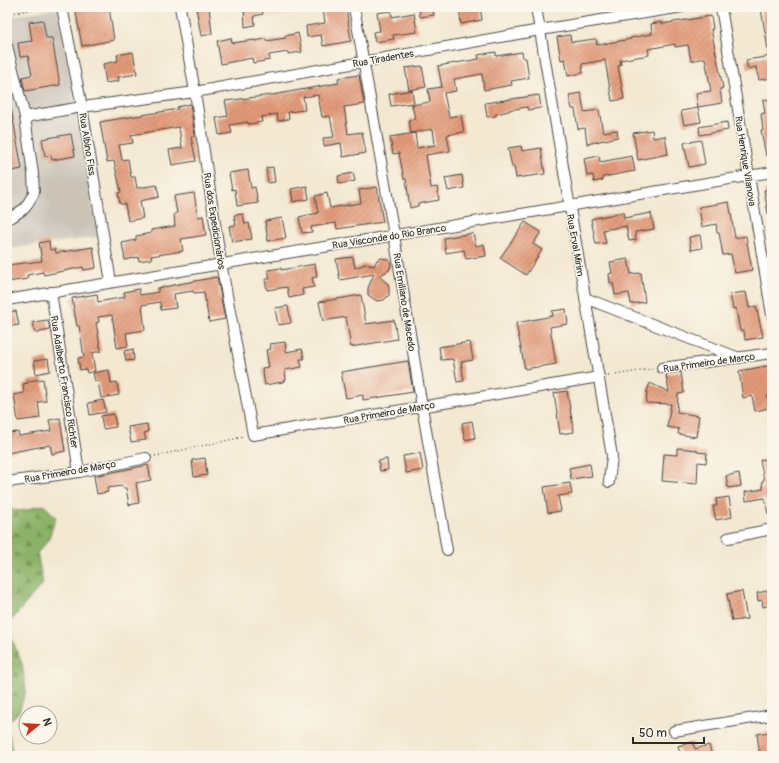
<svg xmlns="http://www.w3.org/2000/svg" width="779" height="763" font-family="Pangolin,sans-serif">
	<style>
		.built { fill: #ecd8ba }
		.industrial { fill: #cbc3b8 }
		.forest { fill: url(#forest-firs); stroke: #5b6e49 }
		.building { fill: url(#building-hatch) }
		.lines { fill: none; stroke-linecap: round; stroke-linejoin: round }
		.minor-casing { stroke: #494744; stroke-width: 12 }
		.path { stroke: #494744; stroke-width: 1.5; stroke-dasharray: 1 3; stroke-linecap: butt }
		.minor { stroke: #fff; stroke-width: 10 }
		.labels { text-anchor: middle; stroke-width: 3; stroke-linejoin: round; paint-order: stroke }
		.street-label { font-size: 10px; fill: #2b2b2b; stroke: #fbf7ec }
	</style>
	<defs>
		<pattern id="forest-firs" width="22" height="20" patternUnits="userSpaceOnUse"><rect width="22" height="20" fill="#8bb267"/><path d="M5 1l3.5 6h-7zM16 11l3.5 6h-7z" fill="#729155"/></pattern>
		<pattern id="building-hatch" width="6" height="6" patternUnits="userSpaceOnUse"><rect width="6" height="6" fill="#e39a78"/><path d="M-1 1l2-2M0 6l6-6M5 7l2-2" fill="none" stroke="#b87e63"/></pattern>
	</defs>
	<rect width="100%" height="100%" fill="#fbf7ec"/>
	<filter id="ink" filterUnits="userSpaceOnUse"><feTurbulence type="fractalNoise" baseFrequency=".025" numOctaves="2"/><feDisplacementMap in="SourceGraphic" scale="8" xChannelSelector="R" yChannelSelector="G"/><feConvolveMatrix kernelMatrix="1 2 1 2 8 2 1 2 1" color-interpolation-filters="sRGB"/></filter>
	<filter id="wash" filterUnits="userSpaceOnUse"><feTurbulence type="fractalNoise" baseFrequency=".012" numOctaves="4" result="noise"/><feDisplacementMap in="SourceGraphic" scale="16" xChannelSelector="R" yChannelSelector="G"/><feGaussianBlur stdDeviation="0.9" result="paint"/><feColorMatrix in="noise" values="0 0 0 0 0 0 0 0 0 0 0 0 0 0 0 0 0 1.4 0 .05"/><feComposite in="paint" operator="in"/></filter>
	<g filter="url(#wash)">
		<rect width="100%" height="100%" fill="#f3e8d1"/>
		<!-- built -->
		<polygon class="built" points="242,7 326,7 244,22"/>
		<!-- industrial -->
		<polygon class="industrial" points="58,8 98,237 7,249 7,17"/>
		<!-- forest -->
		<path class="forest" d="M44,505L56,517L48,541L37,553L43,583L10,622L12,639L22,664L26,690L19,712L7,724L13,756H7V507C25,515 26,508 44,505Z"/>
		<g id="blocks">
			<!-- building -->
			<g class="building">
				<polygon points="75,7 109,7 114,40 82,46"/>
				<polygon points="196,7 209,7 212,34 201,36"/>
				<polygon points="244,7 261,7 263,14 254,16 255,25 245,27"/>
				<polygon points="330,7 346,7 351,41 323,46 321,35 307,37 306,26 325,23 323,8"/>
				<polygon points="419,7 432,7 434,15 420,17"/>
				<polygon points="459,7 480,7 482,20 461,24"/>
				<polygon points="772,7 772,49 768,49 761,9"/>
				<polygon points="391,11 392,17 414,13 417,32 393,35 394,39 375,42 373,32 380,31 377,13"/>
				<polygon points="711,16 713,29 711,29 723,88 720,89 722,103 698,107 696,93 711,91 705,58 691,61 688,45 675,47 675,44 648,49 649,55 620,60 621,65 618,66 624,99 612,101 605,60 582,64 583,73 568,76 565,59 561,60 557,37 570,35 571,42 596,39 597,45 631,39 630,38 652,34 651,24 662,22 662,24"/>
				<polygon points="43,20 46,38 52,38 60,85 25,91 22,77 32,75 28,56 20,57 18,43 32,41 29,22"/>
				<polygon points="298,33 302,52 288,54 288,52 269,55 270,60 253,63 252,58 221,64 217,41 231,38 232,43 255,40 255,41 266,39 266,41 286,38 285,36"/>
				<polygon points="133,52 137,74 118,77 119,81 106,83 103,64 118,61 117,55"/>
				<polygon points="496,52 496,56 522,52 523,58 526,58 529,78 511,81 512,85 484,90 482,74 454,79 456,91 444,93 449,117 461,115 464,132 447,135 450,151 426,155 431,188 437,187 439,200 418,204 418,206 410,208 406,179 404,179 399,153 393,154 390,137 415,133 417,148 435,145 433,129 411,133 409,120 415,119 412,105 430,102 428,89 442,87 438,66 479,59 478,55"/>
				<polygon points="772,56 772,78 759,80 756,67 748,69 746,60"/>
				<polygon points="422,66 426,87 409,90 405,68"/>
				<polygon points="359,75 364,104 344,107 348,134 362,132 366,153 343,157 341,143 324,146 323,138 334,137 330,116 322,117 318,95 303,97 305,110 288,112 289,119 278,121 277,114 261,117 262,122 248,124 248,122 230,125 232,133 219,135 216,118 228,116 225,101 272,95 339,83 338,78"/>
				<polygon points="412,90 414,103 391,106 389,94"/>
				<polygon points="581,93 584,112 599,110 603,132 617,130 618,137 587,144 585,128 578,129 575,109 572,109 569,95"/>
				<polygon points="539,95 541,108 528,110 527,107 509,110 509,111 496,114 496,116 487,117 485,103"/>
				<polygon points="772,99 772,155 766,156 761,130 763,130 761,114 765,113 763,100"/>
				<polygon points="190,104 195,136 191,137 196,161 172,165 169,150 182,148 179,127 131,135 133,143 119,145 122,160 128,159 131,177 135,177 137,188 157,185 159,197 140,201 143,218 128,221 125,204 120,204 118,193 121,192 114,161 107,162 100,122 178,109 177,107"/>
				<polygon points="7,108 11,108 22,169 7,172"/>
				<polygon points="698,108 701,122 684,125 681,111"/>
				<polygon points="727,122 728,130 700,135 699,127"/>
				<polygon points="652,130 653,138 665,136 668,154 638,160 633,133"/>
				<polygon points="71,134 75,156 52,160 51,155 45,156 42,139"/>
				<polygon points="701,140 705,164 689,167 684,143"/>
				<polygon points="521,146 522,151 541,148 545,174 516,178 514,166 512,167 508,148"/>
				<polygon points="599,156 600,162 632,156 635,171 603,177 603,180 594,182 593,175 587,176 584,159"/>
				<polygon points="273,167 275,182 268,183 266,168"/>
				<polygon points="248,170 251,188 255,187 258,203 237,206 235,189 232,190 229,173"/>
				<polygon points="353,173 355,181 339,184 338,176"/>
				<polygon points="462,175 464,188 448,191 445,178"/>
				<polygon points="307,186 309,199 293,202 291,189"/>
				<polygon points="377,187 383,222 337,229 336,223 311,227 312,232 302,233 299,217 318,213 315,196 327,193 330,208 361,203 359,190"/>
				<polygon points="772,189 772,213 768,214 764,190"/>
				<polygon points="194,193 198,217 203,216 206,235 181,239 183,251 151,256 151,259 139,261 138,257 125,260 122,243 136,240 136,236 151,233 151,230 175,226 174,214 177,213 174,196"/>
				<polygon points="729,202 735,238 746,236 752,270 735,273 731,254 723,255 719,233 717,233 716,224 702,227 699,207"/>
				<polygon points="623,212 624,218 651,213 654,229 635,232 636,240 629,241 626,226 603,230 606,243 596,244 591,219"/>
				<polygon points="243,214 245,224 249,223 252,239 232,242 229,226 236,225 234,215"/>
				<polygon points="282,218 286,238 268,241 265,221"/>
				<polygon points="525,222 541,232 533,244 542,250 526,275 500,258"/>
				<polygon points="473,233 476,246 484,244 486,256 466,259 464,250 446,253 444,238"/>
				<polygon points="700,235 702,248 691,250 689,237"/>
				<polygon points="49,241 50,250 55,249 56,253 93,247 96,268 84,270 83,267 44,275 43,272 27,275 28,279 7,282 7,265 42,261 39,243"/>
				<polygon points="353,257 355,268 365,264 374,266 377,260 382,258 389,260 391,265 389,270 379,276 388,284 389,288 389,295 384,300 377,301 368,295 368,288 374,274 340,280 336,259"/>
				<polygon points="628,259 631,274 641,273 645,302 631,304 629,293 615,295 613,283 610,283 609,274 612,273 610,262"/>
				<polygon points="315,264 317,277 312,278 314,287 302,289 303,295 289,298 287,287 267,290 265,279 270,279 268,270 281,268 281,270"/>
				<polygon points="217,277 225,319 209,322 204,292 194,293 193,291 174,294 176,308 161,310 160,302 142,305 145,330 126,333 128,346 117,348 112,315 98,317 99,322 96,323 101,351 92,353 95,371 87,373 86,369 80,370 78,358 84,357 79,326 77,326 72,298 97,294 98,302 125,297 124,292 139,289 140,295 158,292 158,288"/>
				<polygon points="746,292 749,308 756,306 763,337 745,340 744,331 740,331 736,308 733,309 730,294"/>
				<polygon points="361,295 366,324 394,320 397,339 351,347 346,317 323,321 319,302"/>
				<polygon points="288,306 291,323 278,325 275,308"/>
				<polygon points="566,309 568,324 550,327 556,364 525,369 516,323 553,316 552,311"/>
				<polygon points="16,311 19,325 7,327 7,312"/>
				<polygon points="48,320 50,330 35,333 33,322"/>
				<polygon points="285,342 286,352 302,349 304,359 300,359 302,367 285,370 286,380 283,381 283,382 265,385 262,368 269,367 266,350 271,349 270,344"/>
				<polygon points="470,342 473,360 461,362 464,381 457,382 453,359 441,360 439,347"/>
				<polygon points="133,349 134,360 126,361 124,351"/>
				<polygon points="48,359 50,371 36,374 34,361"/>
				<polygon points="408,361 413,392 363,400 363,395 346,398 341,372"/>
				<polygon points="772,365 772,395 767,396 769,408 755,411 752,396 743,398 739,371"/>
				<polygon points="109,370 111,383 117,382 119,395 101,398 98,381 95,381 93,373"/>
				<polygon points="681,372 684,393 678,394 677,412 699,416 696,437 678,434 679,429 667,427 671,404 646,403 647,391 650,383 669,392 666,374"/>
				<polygon points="43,379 46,401 38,402 40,418 18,421 14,395 24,393 23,384 28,383 28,381"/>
				<polygon points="567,391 574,432 560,434 554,393"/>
				<polygon points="103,400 106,412 90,415 88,403"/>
				<polygon points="114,414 116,427 103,429 101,416"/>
				<polygon points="60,418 65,451 52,454 50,445 7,453 7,433 18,432 19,436 51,431 49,420"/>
				<polygon points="472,421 475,438 465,440 462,423"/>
				<polygon points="147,424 148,432 144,433 146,440 131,442 128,427"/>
				<polygon points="677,448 697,450 697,452 707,453 706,463 698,462 697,484 662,481 664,454 677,455"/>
				<polygon points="420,453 423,470 406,473 403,456"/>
				<polygon points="205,458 207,475 194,477 192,460"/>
				<polygon points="772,458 772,514 768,514 765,498 746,501 745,492 763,489 762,481 764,480 760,460"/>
				<polygon points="387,459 388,470 380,471 378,461"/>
				<polygon points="590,464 592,476 571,479 569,468"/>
				<polygon points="148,465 151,480 136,483 139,503 129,505 126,488 123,488 122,486 107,488 108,492 97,494 94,476"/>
				<polygon points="739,473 741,486 728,488 726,476"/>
				<polygon points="570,483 572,494 558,496 561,511 548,513 544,487"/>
				<polygon points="729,497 732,517 716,520 713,506 717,506 716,499"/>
				<polygon points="772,590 772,605 763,607 762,600 758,601 757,593"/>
				<polygon points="742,591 747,619 732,621 727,594"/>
				<polygon points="771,732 772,745 768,746 770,756 760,756 757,734"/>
				<polygon points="693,742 695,749 709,745 712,756 678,756 678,754 680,753 678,746"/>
			</g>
		</g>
	</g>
	<g filter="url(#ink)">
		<use href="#blocks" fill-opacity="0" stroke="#494744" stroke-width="1"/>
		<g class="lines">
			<!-- minor casing -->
			<g class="minor-casing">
				<g id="minor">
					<polyline points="62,7 82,107 111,282"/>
					<polyline points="180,7 195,92 221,263 253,435 599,377"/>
					<polyline points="354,7 394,235 422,407 447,550"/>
					<polyline points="536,7 612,456 609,482"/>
					<polyline points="721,7 772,315"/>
					<polyline points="7,46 25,117 33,174 34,193 25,208 12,217 7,217"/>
					<polyline points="25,117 82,107 195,92 540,30 682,7"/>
					<polyline points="51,292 79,472"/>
					<polyline points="585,298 739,358"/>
					<polyline points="7,300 772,172"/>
					<polyline points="662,368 772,353"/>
					<polyline points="7,482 79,472 146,458"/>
					<polyline points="728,538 772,529"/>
					<polyline points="674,731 772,715"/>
				</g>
			</g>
			<!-- path -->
			<g class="path">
				<polyline points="7,14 42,8"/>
				<polyline points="608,376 652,369"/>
				<polyline points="155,456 243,437"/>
			</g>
			<!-- minor -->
			<use href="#minor" class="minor"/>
		</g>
	</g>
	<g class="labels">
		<!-- street labels -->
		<g class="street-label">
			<text transform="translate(383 58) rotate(-10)" y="4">Rua Tiradentes</text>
			<text transform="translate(88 144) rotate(81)" y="4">Rua Albino Fiss</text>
			<text transform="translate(746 161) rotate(81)" y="4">Rua Henrique Vilanova</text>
			<text transform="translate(215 221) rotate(81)" y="4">Rua dos Expedicionários</text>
			<text transform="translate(389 236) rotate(-9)" y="4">Rua Visconde do Rio Branco</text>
			<text transform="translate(576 245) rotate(80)" y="4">Rua Erval Mirim</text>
			<text transform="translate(405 302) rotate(81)" y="4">Rua Emiliano de Macedo</text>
			<text transform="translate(709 362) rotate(-8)" y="4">Rua Primeiro de Março</text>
			<text transform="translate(65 382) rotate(81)" y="4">Rua Adalberto Francisco Richter</text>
			<text transform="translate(389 412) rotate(-10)" y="4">Rua Primeiro de Março</text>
			<text transform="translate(70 471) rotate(-10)" y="4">Rua Primeiro de Março</text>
		</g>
	</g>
	<!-- margin -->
	<rect width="779" height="763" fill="none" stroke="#fbf7ec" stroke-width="24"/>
	<!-- north arrow -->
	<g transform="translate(38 725) rotate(72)"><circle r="19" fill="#fbf7ec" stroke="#a8a59f"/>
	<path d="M0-3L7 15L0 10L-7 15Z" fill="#c8321e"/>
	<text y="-6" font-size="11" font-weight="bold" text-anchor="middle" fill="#2b2b2b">N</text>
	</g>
	<!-- scale -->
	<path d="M633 737v6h71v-6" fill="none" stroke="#2b2b2b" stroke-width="2"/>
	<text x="639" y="737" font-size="12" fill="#2b2b2b" stroke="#fbf7ec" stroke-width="3" paint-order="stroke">50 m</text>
</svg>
